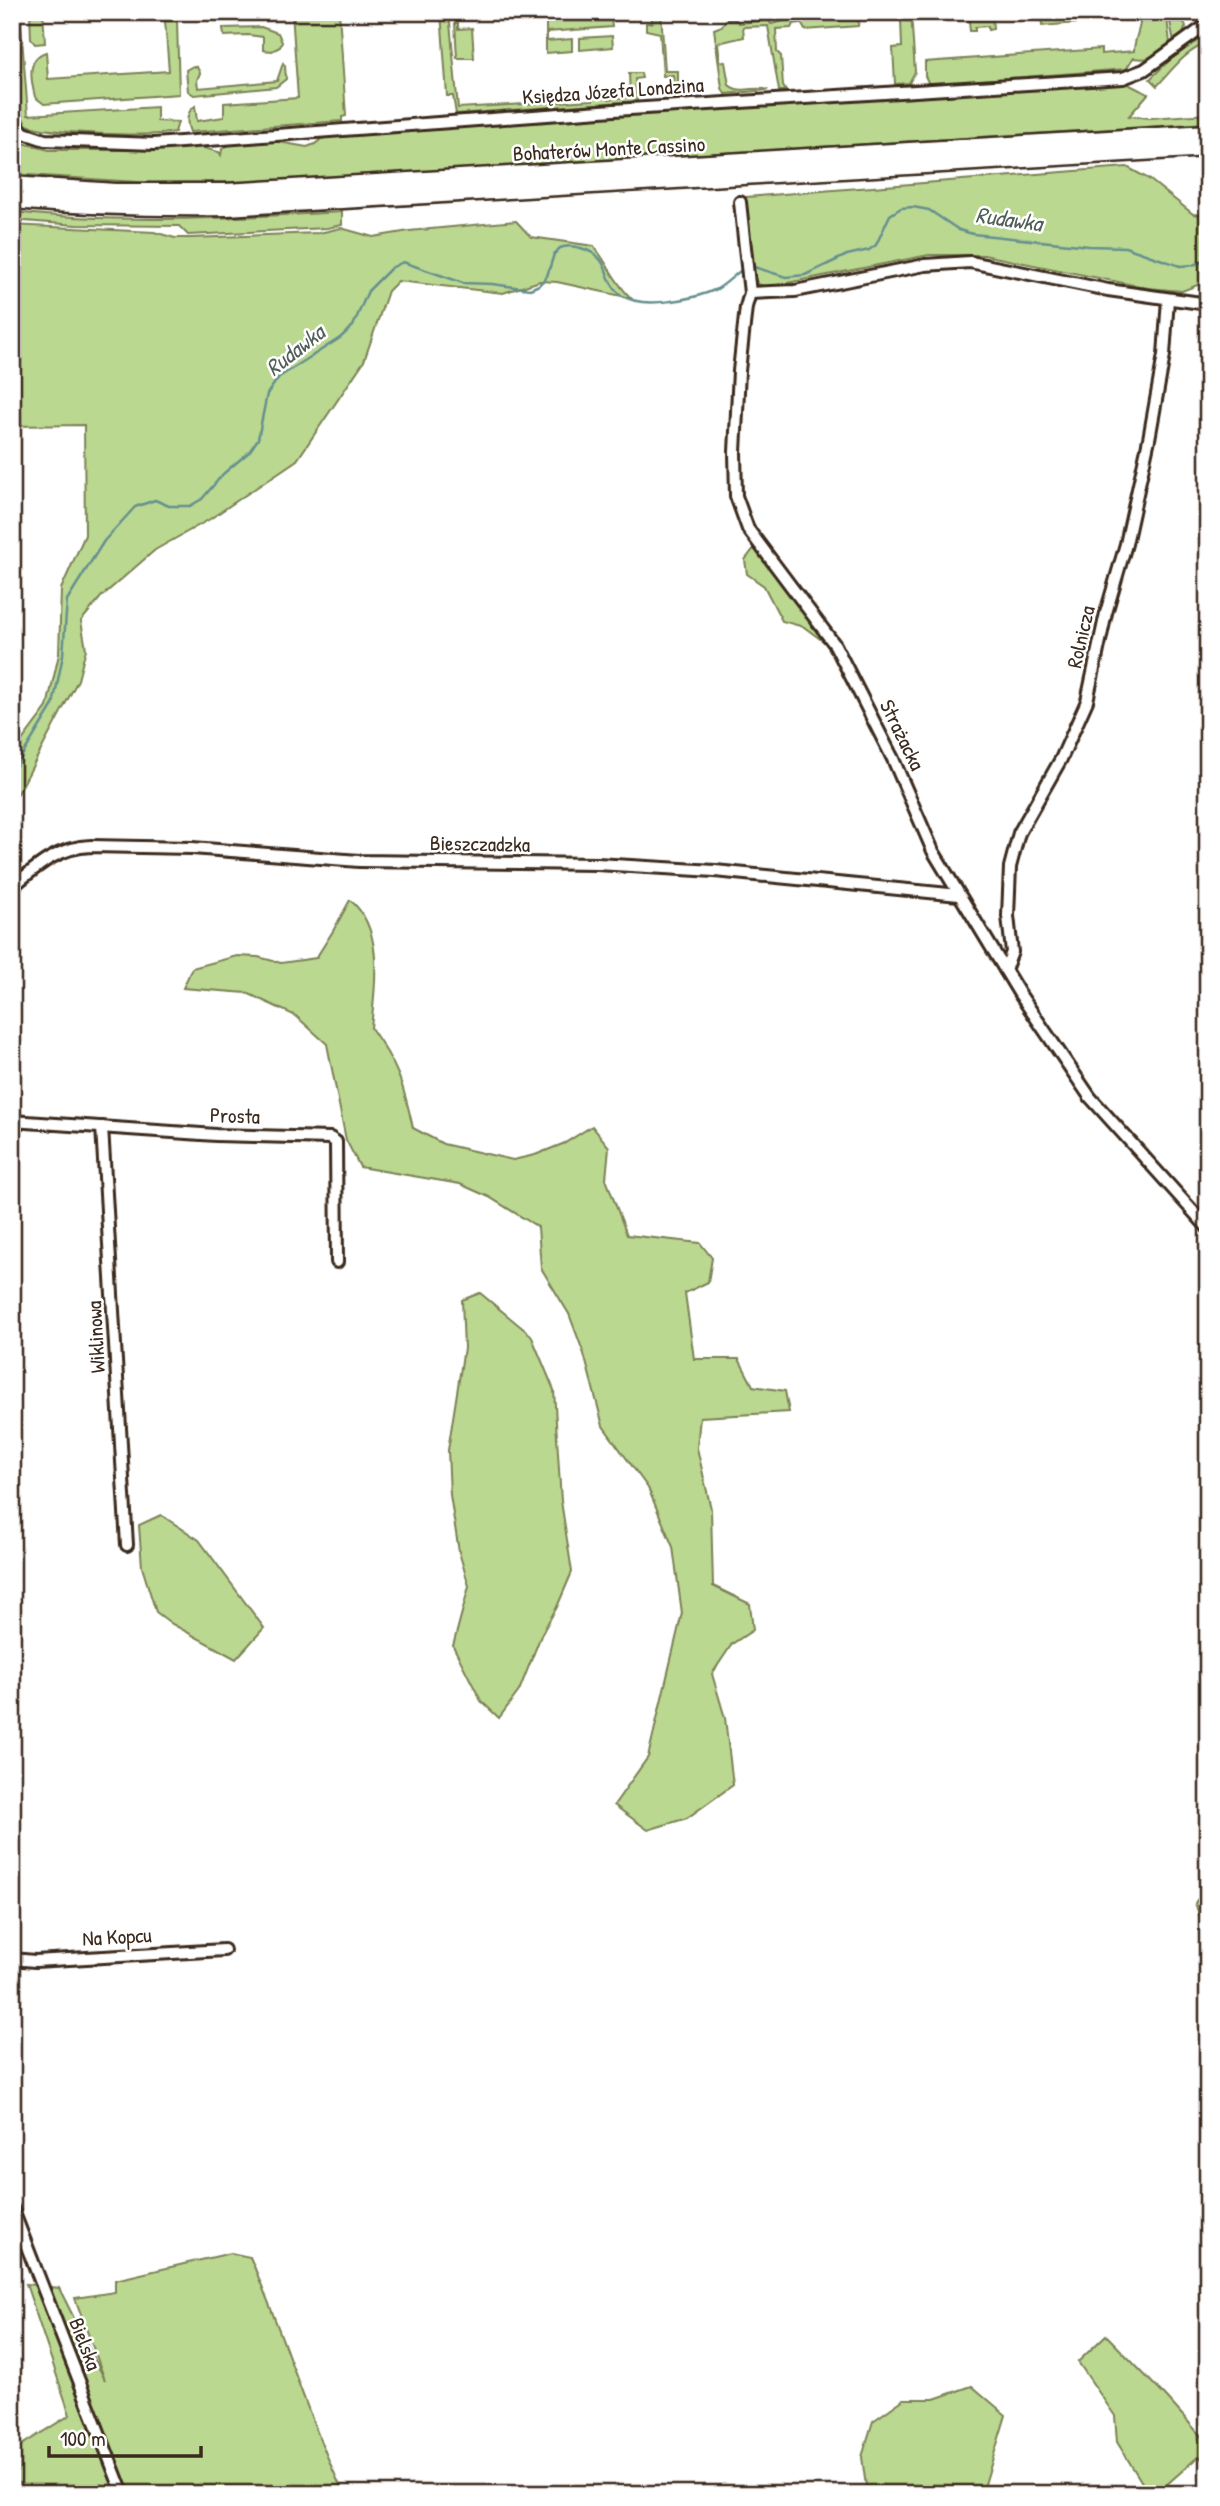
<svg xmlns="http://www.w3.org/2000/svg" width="1220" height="2506" font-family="'Patrick Hand',sans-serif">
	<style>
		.green { fill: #bbd890; stroke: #7b8157; stroke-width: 2 }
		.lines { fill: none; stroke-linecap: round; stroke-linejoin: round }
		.stream { stroke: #66908f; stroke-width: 2.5 }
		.minor-casing { stroke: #3b2a1e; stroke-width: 16 }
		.highway-casing { stroke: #3b2a1e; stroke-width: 21 }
		.minor { stroke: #fff; stroke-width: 10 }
		.highway { stroke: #fff; stroke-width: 16 }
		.labels { text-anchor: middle; stroke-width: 5; stroke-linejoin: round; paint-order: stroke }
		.street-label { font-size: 21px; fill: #3b2a1e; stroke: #fff }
		.water-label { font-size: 23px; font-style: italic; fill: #515d57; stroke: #fff }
	</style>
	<rect width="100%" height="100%" fill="#fff"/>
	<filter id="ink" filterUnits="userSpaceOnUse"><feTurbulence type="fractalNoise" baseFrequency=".0143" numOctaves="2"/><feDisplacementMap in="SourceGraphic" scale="14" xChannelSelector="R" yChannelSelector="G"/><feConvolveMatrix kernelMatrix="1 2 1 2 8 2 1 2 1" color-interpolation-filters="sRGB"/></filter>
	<g filter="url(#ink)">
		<!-- green -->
		<g class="green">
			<path d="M12,12H20L28,115L157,107V121L178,122L175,132C152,137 49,134 27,125C8,98 12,45 12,12Z"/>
			<polygon points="30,12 43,12 45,43 35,44 31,39"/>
			<path d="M292,12H339L346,116L342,117V121L190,132C186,123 186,112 195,106L197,121L224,117V103L298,98Z"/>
			<polygon points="441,12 449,12 458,108 593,100 593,93 608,91 609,99 630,97 629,73 641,73 642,78 635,79 637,101 456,114 453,96 447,96"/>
			<polygon points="565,12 604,12 604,15 611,19 612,27 547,32 547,41 572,39 572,51 546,53 546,14"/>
			<polygon points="652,12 661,12 665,71 678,71 678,97 675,97 673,75 663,76 660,33 646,30 646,23 652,23"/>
			<path d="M892,12H911L915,72L909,83L895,84L893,48L902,47L901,19L887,20L885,17L859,19L858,26L805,30L801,23L793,24L791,28L776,29L777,52L781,56L783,86L786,91H779L768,26L743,27L744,37L718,43L720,61L725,62L729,85C740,95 756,85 768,90L725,94L722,88L714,29L722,26L726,20L735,19L739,23L769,20L771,24L796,18L799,19Z"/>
			<polygon points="968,12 992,12 993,29 988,30 988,26 975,27 975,31 970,31"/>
			<polygon points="1088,12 1089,22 1042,26 1041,14"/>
			<path d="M1141,12L1170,14L1167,18L1170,43C1159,59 1151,60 1133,58L1126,69L933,84L928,82L925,76V62L1101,49V54L1134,51C1134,38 1142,27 1141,12Z"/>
			<polygon points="1178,12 1186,26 1182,36 1174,43 1170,21"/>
			<path d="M165,21H177L179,94L44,104L35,97C31,81 26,58 46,52L48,79L169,71Z"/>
			<polygon points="455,23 458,23 458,29 472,28 474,58 457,58"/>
			<polygon points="261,27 278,33 282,42 280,47 272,51 263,50 263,37 248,35 224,36 223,28"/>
			<path d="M1208,30V43C1186,50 1172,70 1157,86L1150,79L1175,55Z"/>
			<polygon points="612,36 613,47 580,50 580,38"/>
			<polygon points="283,63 285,66 286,79 276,87 194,95 188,91 186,70 193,66 197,67 200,73 197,80 198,88 277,81"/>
			<polygon points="1116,83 1128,84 1148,94 1129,116 1150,118 1208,114 1208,123 255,182 153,183 12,174 12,143 23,143 49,150 146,150 200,147 219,152 221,155 222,149 231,144 273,141 307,147 315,144 321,139 345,133 921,93"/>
			<polygon points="1127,167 1149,179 1193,214 1208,216 1208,281 1182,291 1148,288 984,255 929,255 767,287 758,284 752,274 743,200 746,197"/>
			<path d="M12,212C122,224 232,218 342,212V225L327,228L188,235L179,226L76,225L12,220Z"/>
			<path d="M516,221L531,237L594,246C608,264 615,283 631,298L557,282L540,281L503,293L398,281L388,291L364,361L297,460L210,519L155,550L101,597L81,621L86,649L78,680L12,805V754L47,707L59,654L61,589L85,535L84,425L12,426V225L154,232L175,238H191L319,233L341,228L373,237L409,231Z"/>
			<polygon points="755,547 831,647 804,627 782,621 764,586 747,574 745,560"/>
			<path d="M350,900C385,929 375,987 371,1028C398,1066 403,1083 413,1128L443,1144L513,1160L535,1155L565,1143L592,1126L609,1147L606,1179L627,1235L700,1243L712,1258L708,1282L685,1293L694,1359H739L753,1386L785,1391L789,1412L700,1417L697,1448L711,1509L713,1586L750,1604L753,1630L732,1644L712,1674L725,1718L733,1785L687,1818L648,1830L614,1805L648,1757L682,1613L673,1547L648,1488L603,1426L584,1354L569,1314L541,1268L538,1227L489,1197L460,1184L360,1167L346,1140L327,1044L296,1016L247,993L183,988L192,968L237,956L258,957L281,963L316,958L333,931Z"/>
			<polygon points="480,1293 531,1335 554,1390 561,1501 572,1572 557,1607 542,1633 519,1691 499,1718 481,1701 453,1646 469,1586 459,1552 450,1495 448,1450 464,1348 462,1300"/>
			<polygon points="161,1515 199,1540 264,1628 236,1659 172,1624 156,1612 142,1567 139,1525"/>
			<polygon points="1208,1889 1208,1939 1195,1903 1204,1890"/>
			<path d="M231,2253L250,2257C284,2335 307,2417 344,2494H12V2451L70,2415L26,2284L59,2288L105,2380L75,2298L115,2292V2280Z"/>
			<polygon points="1106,2335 1167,2398 1208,2444 1208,2466 1199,2456 1156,2494 1149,2494 1117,2442 1115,2416 1078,2362"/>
			<polygon points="972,2386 1006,2415 982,2494 867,2494 862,2457 873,2421 904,2399 934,2399"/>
		</g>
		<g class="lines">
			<!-- stream -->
			<g class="stream">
				<polyline points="751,266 786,277 805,275 847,255 869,250 876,245 890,215 901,208 913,207 929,210 959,230 973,234 1089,246 1125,247 1180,266 1193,265 1208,259"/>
				<path d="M12,772L53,705L63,655L67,600L104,541L135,507L155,500L169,506H190L202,499L223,474L249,452L258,439L267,394L279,377L340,338L353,326L368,291L391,268L403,262L463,283L492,284L530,289L539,285L547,276L554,254L560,248C567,245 574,246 581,248C614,258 601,280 621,295C642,310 695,299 717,289C726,284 734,275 743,269"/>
			</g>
			<!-- minor casing -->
			<g class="minor-casing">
				<g id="minor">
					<polyline points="12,120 24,133 45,140 154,144 614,110 1123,78 1144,70 1208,24"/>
					<polyline points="740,202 750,293 746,307 739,371 735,452 736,496 748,529 835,645 893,759 933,851 1019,993 1090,1097 1208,1228"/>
					<polyline points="750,293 795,291 925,265 970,262 1108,290 1208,304"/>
					<path d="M12,887C37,866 58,847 91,846L192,848L359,861L597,864L715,871L959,895"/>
					<polyline points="1005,970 1012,952 1008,916 1010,867 1019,833 1061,759 1087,701 1106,613 1126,544 1149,439 1164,355 1168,299"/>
					<polyline points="12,1121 216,1135 330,1138 336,1142 337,1262"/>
					<polyline points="102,1127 127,1545"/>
					<polyline points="12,1959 35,1961 224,1950"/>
					<polyline points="12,2208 123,2494"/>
				</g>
			</g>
			<!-- highway casing -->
			<g class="highway-casing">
				<g id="highway">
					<polyline points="12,185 115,192 225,192 1208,133"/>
					<path d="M12,200C84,206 155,208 227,207L1208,148"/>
				</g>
			</g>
			<!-- minor -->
			<use href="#minor" class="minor"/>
			<!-- highway -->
			<use href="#highway" class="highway"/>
		</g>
	</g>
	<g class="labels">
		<!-- street labels -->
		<g class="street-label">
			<text transform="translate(613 91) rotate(-4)" y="7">Księdza Józefa Londzina</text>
			<text transform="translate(609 149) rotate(-3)" y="7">Bohaterów Monte Cassino</text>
			<text transform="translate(1081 637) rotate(-77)" y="7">Rolnicza</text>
			<text transform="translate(902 735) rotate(64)" y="7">Strażacka</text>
			<text transform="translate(480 844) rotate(1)" y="7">Bieszczadzka</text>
			<text transform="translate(235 1116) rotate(2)" y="7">Prosta</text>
			<text transform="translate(96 1337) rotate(-93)" y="7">Wiklinowa</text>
			<text transform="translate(117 1937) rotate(-3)" y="7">Na Kopcu</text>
			<text transform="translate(85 2344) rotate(69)" y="7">Bielska</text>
		</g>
		<!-- water labels -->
		<g class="water-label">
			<text transform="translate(1009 219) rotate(8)" y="8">Rudawka</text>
			<text transform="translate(295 350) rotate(-38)" y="8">Rudawka</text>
		</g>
	</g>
	<!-- margin -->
	<rect width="1220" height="2506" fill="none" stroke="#fff" stroke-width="42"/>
	<rect x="21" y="21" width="1178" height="2464" fill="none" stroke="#3b2a1e" stroke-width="2.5" filter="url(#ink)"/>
	<!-- scale -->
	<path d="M49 2446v10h152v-10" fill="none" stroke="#3b2a1e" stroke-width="3.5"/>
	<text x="60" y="2446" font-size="21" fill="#3b2a1e" stroke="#ffffff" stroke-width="5" paint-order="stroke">100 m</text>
</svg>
